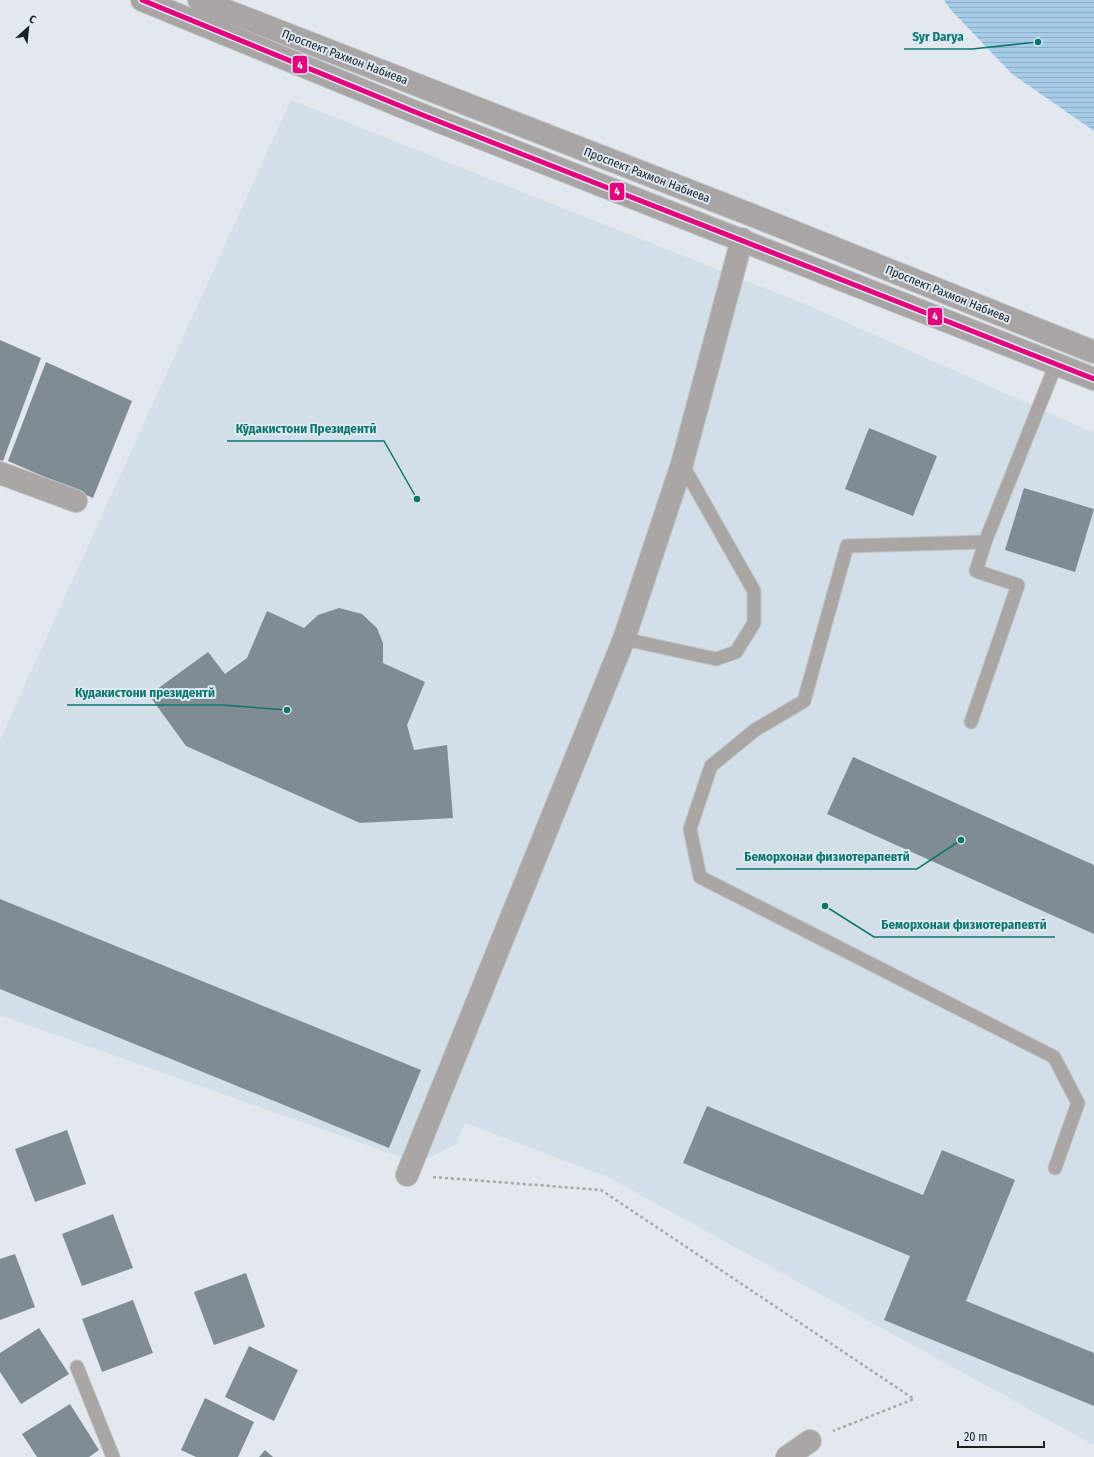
<svg xmlns="http://www.w3.org/2000/svg" width="1094" height="1457" font-family="'Fira Sans Condensed',sans-serif">
	<style>
		.built { fill: #d2dee8 }
		.water { fill: url(#water-rules) }
		.building { fill: #808c94 }
		.lines { fill: none; stroke-linecap: round; stroke-linejoin: round }
		.service-casing { stroke: #bfc4c8; stroke-width: 15 }
		.minor-casing { stroke: #bfc4c8; stroke-width: 24 }
		.secondary-casing { stroke: #bfc4c8; stroke-width: 24 }
		.path { stroke: #a9a7a7; stroke-width: 2.5; stroke-dasharray: 3 3; stroke-linecap: butt }
		.service { stroke: #aaa6a4; stroke-width: 13 }
		.minor { stroke: #aaa6a4; stroke-width: 22 }
		.secondary { stroke: #a8a5a4; stroke-width: 22 }
		.bus-1-casing { stroke: #dde9f2; stroke-width: 8 }
		.bus-1 { stroke: #e5007d; stroke-width: 5 }
		.labels { text-anchor: middle; stroke-width: 4; stroke-linejoin: round; paint-order: stroke }
		.street-label { font-size: 12px; fill: #1b2023; stroke: #dde9f2 }
		.leader { fill: none; stroke: #0f766e; stroke-width: 1.5 }
		.callout-dot { fill: #0f766e; stroke: #dde9f2; stroke-width: 1.5 }
		.callout-label { font-size: 13px; text-anchor: middle; font-weight: bold; fill: #0f766e; stroke: #dde9f2; stroke-width: 4; stroke-linejoin: round; paint-order: stroke }
		.line-badge { stroke: #dde9f2; stroke-width: 1.5 }
		.badge-label { font-size: 11px; text-anchor: middle; font-weight: bold; fill: #fff }
	</style>
	<defs>
		<pattern id="water-rules" width="6" height="5" patternUnits="userSpaceOnUse"><rect width="6" height="5" fill="#a6cbe7"/><path d="M0 2.5h6" fill="none" stroke="#8eaec6"/></pattern>
	</defs>
	<rect width="100%" height="100%" fill="#e2e8ed"/>
	<!-- built -->
	<polygon class="built" points="291,100 807,305 1094,433 1094,1445 608,1177 465,1123 456,1144 418,1163 0,1015 0,740"/>
	<!-- water -->
	<polygon class="water" points="944,0 1094,0 1094,131 1012,74 951,10"/>
	<!-- building -->
	<g class="building">
		<polygon points="0,340 41,358 3,461 0,460"/>
		<polygon points="46,362 132,401 93,498 8,461"/>
		<polygon points="869,428 937,456 913,516 845,489"/>
		<polygon points="1024,488 1094,509 1075,572 1005,550"/>
		<polygon points="339,608 362,614 377,628 383,643 383,663 425,682 407,725 414,750 447,745 453,818 360,823 186,746 149,695 208,652 225,674 247,658 267,611 304,628 318,615"/>
		<polygon points="853,757 1094,865 1094,934 827,814"/>
		<polygon points="0,899 421,1070 389,1148 0,989"/>
		<polygon points="707,1106 923,1195 942,1150 1015,1180 966,1301 1094,1353 1094,1406 884,1320 910,1256 683,1163"/>
		<polygon points="67,1130 86,1184 35,1202 15,1149"/>
		<polygon points="113,1214 133,1268 82,1286 62,1234"/>
		<polygon points="15,1254 35,1307 0,1320 0,1259"/>
		<polygon points="246,1273 265,1327 214,1345 194,1292"/>
		<polygon points="133,1300 153,1353 102,1372 82,1319"/>
		<polygon points="39,1328 69,1374 21,1404 0,1372 0,1353"/>
		<polygon points="249,1346 298,1370 274,1421 225,1397"/>
		<polygon points="205,1398 254,1422 238,1457 196,1457 181,1450"/>
		<polygon points="70,1404 99,1450 89,1457 37,1457 22,1434"/>
		<polygon points="265,1450 273,1457 259,1457"/>
	</g>
	<g class="lines">
		<!-- service casing -->
		<g class="service-casing">
			<g id="service">
				<polyline points="624,639 716,659 736,652 754,623 754,591 682,464"/>
				<polyline points="971,722 1018,585 976,571 985,542"/>
				<polyline points="1055,1168 1078,1103 1054,1057 700,877 690,829 711,766 755,730 804,701 847,546 985,542 1056,364"/>
				<polyline points="77,1367 113,1457"/>
			</g>
		</g>
		<!-- minor casing -->
		<g class="minor-casing">
			<g id="minor">
				<polyline points="0,473 76,501"/>
				<polyline points="407,1175 624,639 682,464 742,239"/>
				<polyline points="787,1457 810,1441"/>
			</g>
		</g>
		<!-- secondary casing -->
		<g class="secondary-casing">
			<g id="secondary">
				<polyline points="142,0 420,114 1094,379"/>
				<polyline points="199,0 749,214 1094,352"/>
			</g>
		</g>
		<!-- path -->
		<polyline class="path" points="433,1177 601,1190 914,1399 833,1431"/>
		<!-- service -->
		<use href="#service" class="service"/>
		<!-- minor -->
		<use href="#minor" class="minor"/>
		<!-- secondary -->
		<use href="#secondary" class="secondary"/>
		<!-- bus-1 casing -->
		<g class="bus-1-casing">
			<polyline id="bus-1" points="142,0 420,114 1094,379"/>
		</g>
		<!-- bus-1 -->
		<use href="#bus-1" class="bus-1"/>
	</g>
	<g class="labels">
		<!-- street labels -->
		<g class="street-label">
			<text transform="translate(345 57) rotate(21)" y="4">Проспект Рахмон Набиева</text>
			<text transform="translate(647 175) rotate(21)" y="4">Проспект Рахмон Набиева</text>
			<text transform="translate(948 294) rotate(22)" y="4">Проспект Рахмон Набиева</text>
		</g>
	</g>
	<!-- callouts -->
	<path class="leader" d="M1038 42L972 49H904M417 499L384 441H227M287 710L222 705H67M961 840L917 869H736M825 906L874 937H1055"/>
	<g class="callout-dot">
		<circle cx="1038" cy="42" r="4"/>
		<circle cx="417" cy="499" r="4"/>
		<circle cx="287" cy="710" r="4"/>
		<circle cx="961" cy="840" r="4"/>
		<circle cx="825" cy="906" r="4"/>
	</g>
	<g class="callout-label">
		<text x="938" y="41">Syr Darya</text>
		<text x="306" y="433">Кӯдакистони Президентӣ</text>
		<text x="145" y="697">Кудакистони президентй</text>
		<text x="827" y="861">Беморхонаи физиотерапевтй</text>
		<text x="964" y="929">Беморхонаи физиотерапевтӣ</text>
	</g>
	<g class="line-badge">
		<rect x="292" y="55" width="16" height="19" rx="4" fill="#e5007d"/>
		<rect x="609" y="182" width="16" height="19" rx="4" fill="#e5007d"/>
		<rect x="927" y="307" width="16" height="19" rx="4" fill="#e5007d"/>
	</g>
	<g class="badge-label">
		<text x="300" y="69">4</text>
		<text x="617" y="195">4</text>
		<text x="935" y="320">4</text>
	</g>
	<!-- north arrow -->
	<g transform="translate(28 28) rotate(27)" stroke="#dde9f2" stroke-width="3" paint-order="stroke">
	<path d="M0-3L7 15L0 10L-7 15Z" fill="#1b2023"/>
	<text y="-6" font-size="11" font-weight="bold" text-anchor="middle" fill="#1b2023">С</text>
	</g>
	<!-- scale -->
	<path d="M958 1441v6h86v-6" fill="none" stroke="#1b2023" stroke-width="2"/>
	<text x="964" y="1441" font-size="12" fill="#1b2023" stroke="#dde9f2" stroke-width="3" paint-order="stroke">20 m</text>
</svg>
